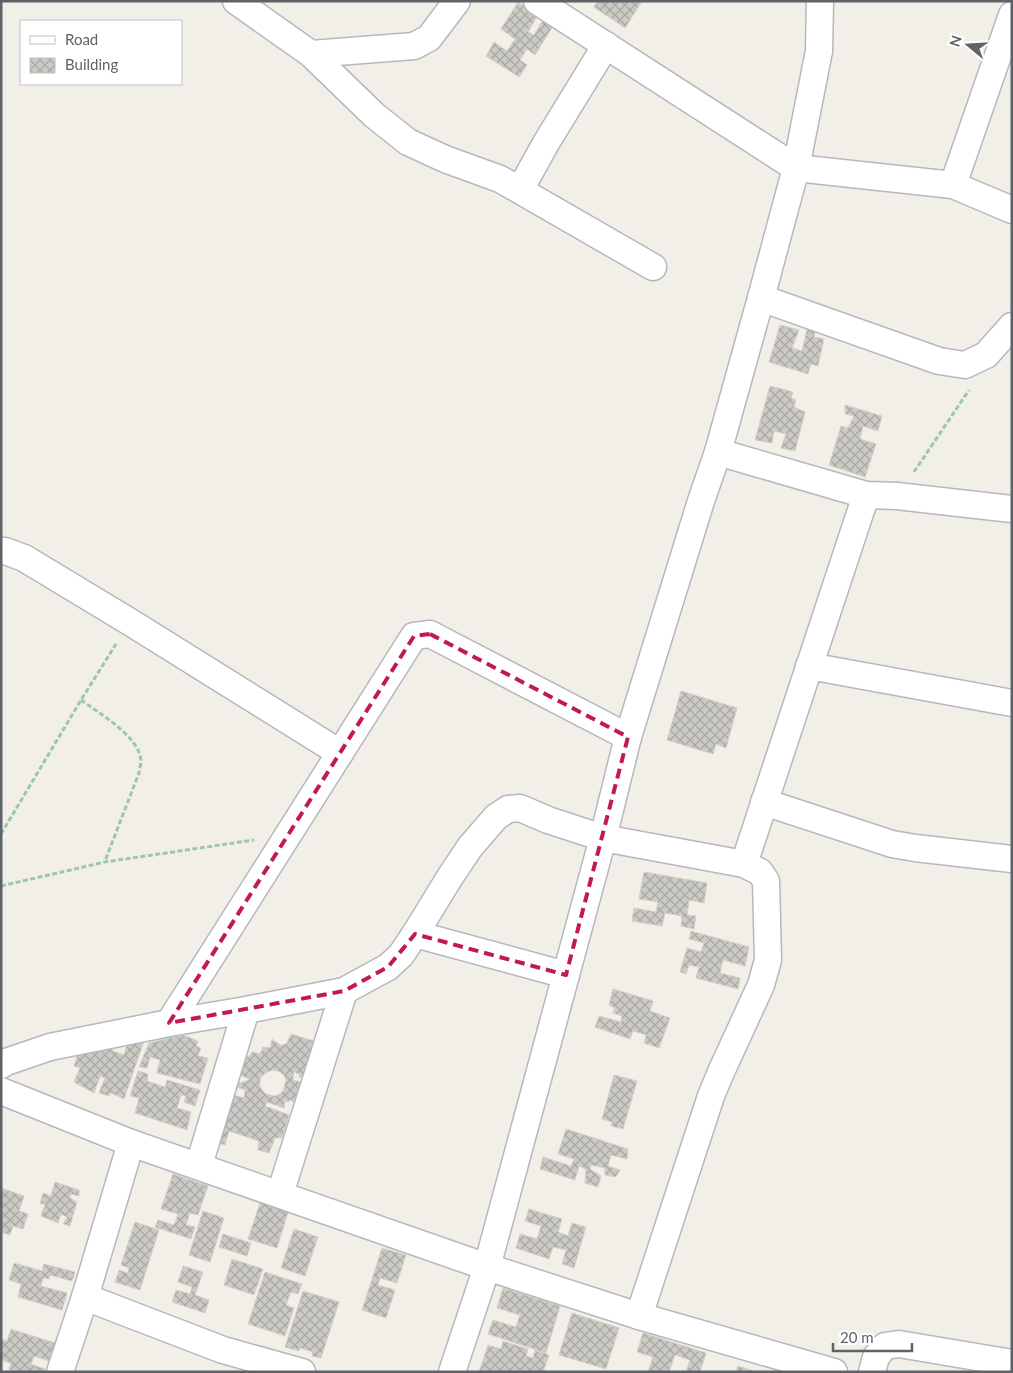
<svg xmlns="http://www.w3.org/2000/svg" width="1013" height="1373" font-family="Lato,sans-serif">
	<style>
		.building { fill: url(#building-cross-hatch); stroke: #d6d1c6; fill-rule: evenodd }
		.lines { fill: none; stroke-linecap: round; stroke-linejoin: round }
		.street-casing { stroke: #b5b8bc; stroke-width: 29 }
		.path { stroke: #9cc7a9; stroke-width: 3; stroke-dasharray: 5 2.5; stroke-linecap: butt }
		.street { stroke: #fff; stroke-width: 26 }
		.marked { fill: none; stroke: #c2185b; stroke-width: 4; stroke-dasharray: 10 6; stroke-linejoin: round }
	</style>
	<defs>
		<pattern id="building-cross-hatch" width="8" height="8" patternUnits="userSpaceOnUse" patternTransform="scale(1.25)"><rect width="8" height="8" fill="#cccac5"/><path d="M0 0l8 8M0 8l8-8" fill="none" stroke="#a9a8a4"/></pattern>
	</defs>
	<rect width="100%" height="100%" fill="#f1efe8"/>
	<!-- building -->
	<g class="building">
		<polygon points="598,1 642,1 625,28 594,7"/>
		<polygon points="518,2 538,15 528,32 534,35 543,20 553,26 535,55 527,49 520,60 527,65 519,77 486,56 494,42 507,51 515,39 501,29"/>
		<polygon points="780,325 799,330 792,348 802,351 807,329 815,331 814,337 824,339 818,366 811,364 808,374 769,362"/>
		<polygon points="770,386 793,392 791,398 796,400 794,407 805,412 795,451 781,448 786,434 774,431 772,443 755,440"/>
		<polygon points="845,405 882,416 878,431 863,426 860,439 876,444 865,477 829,465 841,426 848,428 854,416 845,414"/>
		<polygon points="681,691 737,708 726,748 716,744 713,754 667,740"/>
		<polygon points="644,872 707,883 704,903 689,900 687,915 696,916 694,929 681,926 682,916 665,913 662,926 632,921 634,908 656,912 658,902 639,899"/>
		<polygon points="691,931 749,947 745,966 723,960 720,973 740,978 738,989 696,978 699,967 689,965 686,974 680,972 687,948 701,952 704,943 689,939"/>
		<polygon points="613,989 653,1001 650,1011 670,1018 659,1048 644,1043 646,1035 633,1031 630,1039 595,1027 599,1016 621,1022 622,1016 613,1013 615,1008 609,1005"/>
		<path d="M291,1034L317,1042L309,1069L306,1068L304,1078L299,1077V1074L294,1072L293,1080L301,1082L294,1102L290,1100L288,1102L285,1101L284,1108L267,1102L265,1106L289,1115L282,1138H275L269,1153L258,1150L259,1141L229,1131L225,1145L214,1142L230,1094L244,1098L245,1090L234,1086L230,1080L241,1083L250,1079L235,1073L237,1054L249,1057L252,1052L260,1054L263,1047L270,1048L272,1039L280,1045H283L287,1043ZM273,1070L278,1071L284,1075L286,1080L283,1091L278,1095L273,1096L266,1094L263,1091L260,1086V1078L267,1072Z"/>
		<polygon points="183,1035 198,1041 196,1046 201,1048 198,1056 208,1058 200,1084 157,1073 160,1060 150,1057 147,1068 139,1067 149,1043"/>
		<polygon points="145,1038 124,1099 111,1093 109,1096 99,1093 105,1078 100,1076 94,1093 74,1082 80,1068 74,1066 78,1053 111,1046 113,1051 124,1055 127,1044"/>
		<polygon points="138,1071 148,1074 147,1081 165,1087 167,1080 200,1090 195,1106 184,1102 186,1096 181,1095 177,1108 191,1112 187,1130 135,1113 139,1098 130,1096"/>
		<polygon points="614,1075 637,1081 623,1129 611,1126 612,1122 602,1119"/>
		<polygon points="566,1129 628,1149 627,1159 611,1155 608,1166 620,1170 616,1177 605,1175 605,1168 591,1165 590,1169 601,1176 598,1187 585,1183 586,1169 579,1166 575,1180 540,1169 543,1157 571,1166 574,1159 558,1154"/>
		<polygon points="173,1174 208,1186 198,1215 190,1213 186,1225 195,1227 191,1239 155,1227 158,1220 174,1225 178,1214 161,1209"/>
		<polygon points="55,1182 79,1190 79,1196 71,1194 70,1198 77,1202 70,1226 63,1224 67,1217 61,1214 58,1223 41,1216 45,1204 40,1204 43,1193 51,1196"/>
		<polygon points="1,1188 24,1196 19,1211 28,1214 23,1229 13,1226 10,1235 1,1232"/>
		<polygon points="261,1200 289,1209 277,1248 248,1239"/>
		<polygon points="529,1209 562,1219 558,1232 568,1236 572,1223 586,1227 574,1268 562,1264 566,1250 553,1247 549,1259 516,1248 520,1234 537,1239 541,1226 525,1221"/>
		<polygon points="203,1211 224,1218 210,1262 189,1255"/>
		<polygon points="135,1222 159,1230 140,1290 115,1282 119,1270 128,1273 129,1268 121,1265"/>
		<polygon points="294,1229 318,1237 305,1276 281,1268"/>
		<polygon points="223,1234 251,1243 247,1256 219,1247"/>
		<polygon points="382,1248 406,1255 397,1283 380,1278 378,1285 395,1290 386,1318 362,1310"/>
		<polygon points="232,1259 263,1269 254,1295 224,1285"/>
		<polygon points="14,1263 42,1271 44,1264 75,1272 72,1281 50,1275 49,1279 43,1278 41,1286 67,1293 62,1310 18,1297 21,1284 9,1280"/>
		<polygon points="183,1266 203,1272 195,1295 209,1300 205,1313 172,1302 176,1290 190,1294 192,1287 178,1282"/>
		<polygon points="265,1272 302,1284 298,1294 291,1292 286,1305 294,1308 285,1336 248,1324"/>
		<polygon points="503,1288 560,1306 546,1353 488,1334 493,1320 516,1327 520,1315 497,1308"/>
		<polygon points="303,1291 339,1302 321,1358 312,1356 313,1352 300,1348 299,1351 285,1347"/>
		<polygon points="572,1313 619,1328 606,1369 559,1355"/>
		<polygon points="11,1329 55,1343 49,1361 34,1356 31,1364 45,1369 44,1372 14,1372 9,1370 11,1363 1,1360 1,1339 7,1341"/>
		<polygon points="643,1333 706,1353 700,1372 686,1372 690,1360 675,1355 669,1372 648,1372 653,1357 637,1352"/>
		<polygon points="503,1341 528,1349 526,1356 533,1358 535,1350 549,1355 543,1372 479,1372 488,1345 501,1349"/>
		<polygon points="738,1366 757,1372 736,1372"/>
	</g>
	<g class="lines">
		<!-- street casing -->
		<g class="street-casing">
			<g id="street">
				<polyline points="236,1 311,54 374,115 408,142 445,159 500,179 653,267"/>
				<polyline points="537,1 796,168 953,185 1012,210"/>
				<polyline points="311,54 414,46 429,38 457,1"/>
				<polyline points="953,185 1012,15"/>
				<polyline points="520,190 546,143 606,45"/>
				<polyline points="761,298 939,361 965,365 986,355 1012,326"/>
				<polyline points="718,452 866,495 897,496 1012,509"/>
				<polyline points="1,551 5,551 24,558 130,622 340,753"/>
				<polyline points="809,666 1012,703"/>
				<polyline points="764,802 892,844 915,848 1012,859"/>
				<polyline points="744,864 866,495"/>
				<polyline points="415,934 566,975"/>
				<polyline points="169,1023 414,636 430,634 628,737"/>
				<polyline points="1,1065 6,1062 50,1047 169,1023 246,1010 344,991 388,967 401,955 415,934 450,877 470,847 496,817 508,809 520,808 548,820 603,838 744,864 760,872 766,881 768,960 761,985 721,1072 711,1096 639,1316"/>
				<polyline points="1,1091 131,1143 487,1267 639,1316 834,1372"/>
				<polyline points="199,1165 246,1010"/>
				<polyline points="280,1194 344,991"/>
				<polyline points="85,1297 223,1350 302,1372"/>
				<polyline points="60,1372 85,1297 131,1143"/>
				<polyline points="452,1372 487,1267 603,838 628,737 701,501 718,452 761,298 796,168 819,51 820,1"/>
				<polyline points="872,1372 876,1357 885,1346 899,1344 1012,1363"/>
			</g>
		</g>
		<!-- path -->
		<g class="path">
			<polyline points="914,472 969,390"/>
			<path d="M81,700C99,713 140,737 141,761C141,765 139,770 139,773L105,861"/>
			<polyline points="1,834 81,700 116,644"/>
			<polyline points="1,886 105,862 254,840"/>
		</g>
		<!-- street -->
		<use href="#street" class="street"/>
	</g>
	<!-- marked area -->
	<path class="marked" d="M430,634L628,737L566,975L415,934L388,967L344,991L169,1023L414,636Z"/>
	<!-- border -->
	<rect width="1013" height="1373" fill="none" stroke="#5f6368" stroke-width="5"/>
	<!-- legend -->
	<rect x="20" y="20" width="162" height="65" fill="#ffffff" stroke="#bfc1c3"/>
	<rect x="30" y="36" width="25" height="8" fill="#ffffff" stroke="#bfc1c3"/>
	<text x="65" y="45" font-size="15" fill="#5f6368">Road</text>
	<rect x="30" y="58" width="25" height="15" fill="url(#building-cross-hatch)" stroke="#bfc1c3"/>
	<text x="65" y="70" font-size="15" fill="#5f6368">Building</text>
	<!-- north arrow -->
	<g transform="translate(968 45) rotate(288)" stroke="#ffffff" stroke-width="4" paint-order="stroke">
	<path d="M0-4L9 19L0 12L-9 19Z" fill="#5f6368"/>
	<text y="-8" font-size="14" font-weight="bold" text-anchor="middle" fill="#5f6368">N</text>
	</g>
	<!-- scale -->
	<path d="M833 1343v8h79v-8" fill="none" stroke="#5f6368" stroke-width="2.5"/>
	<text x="840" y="1343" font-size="15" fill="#5f6368" stroke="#ffffff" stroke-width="4" paint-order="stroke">20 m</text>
</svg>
